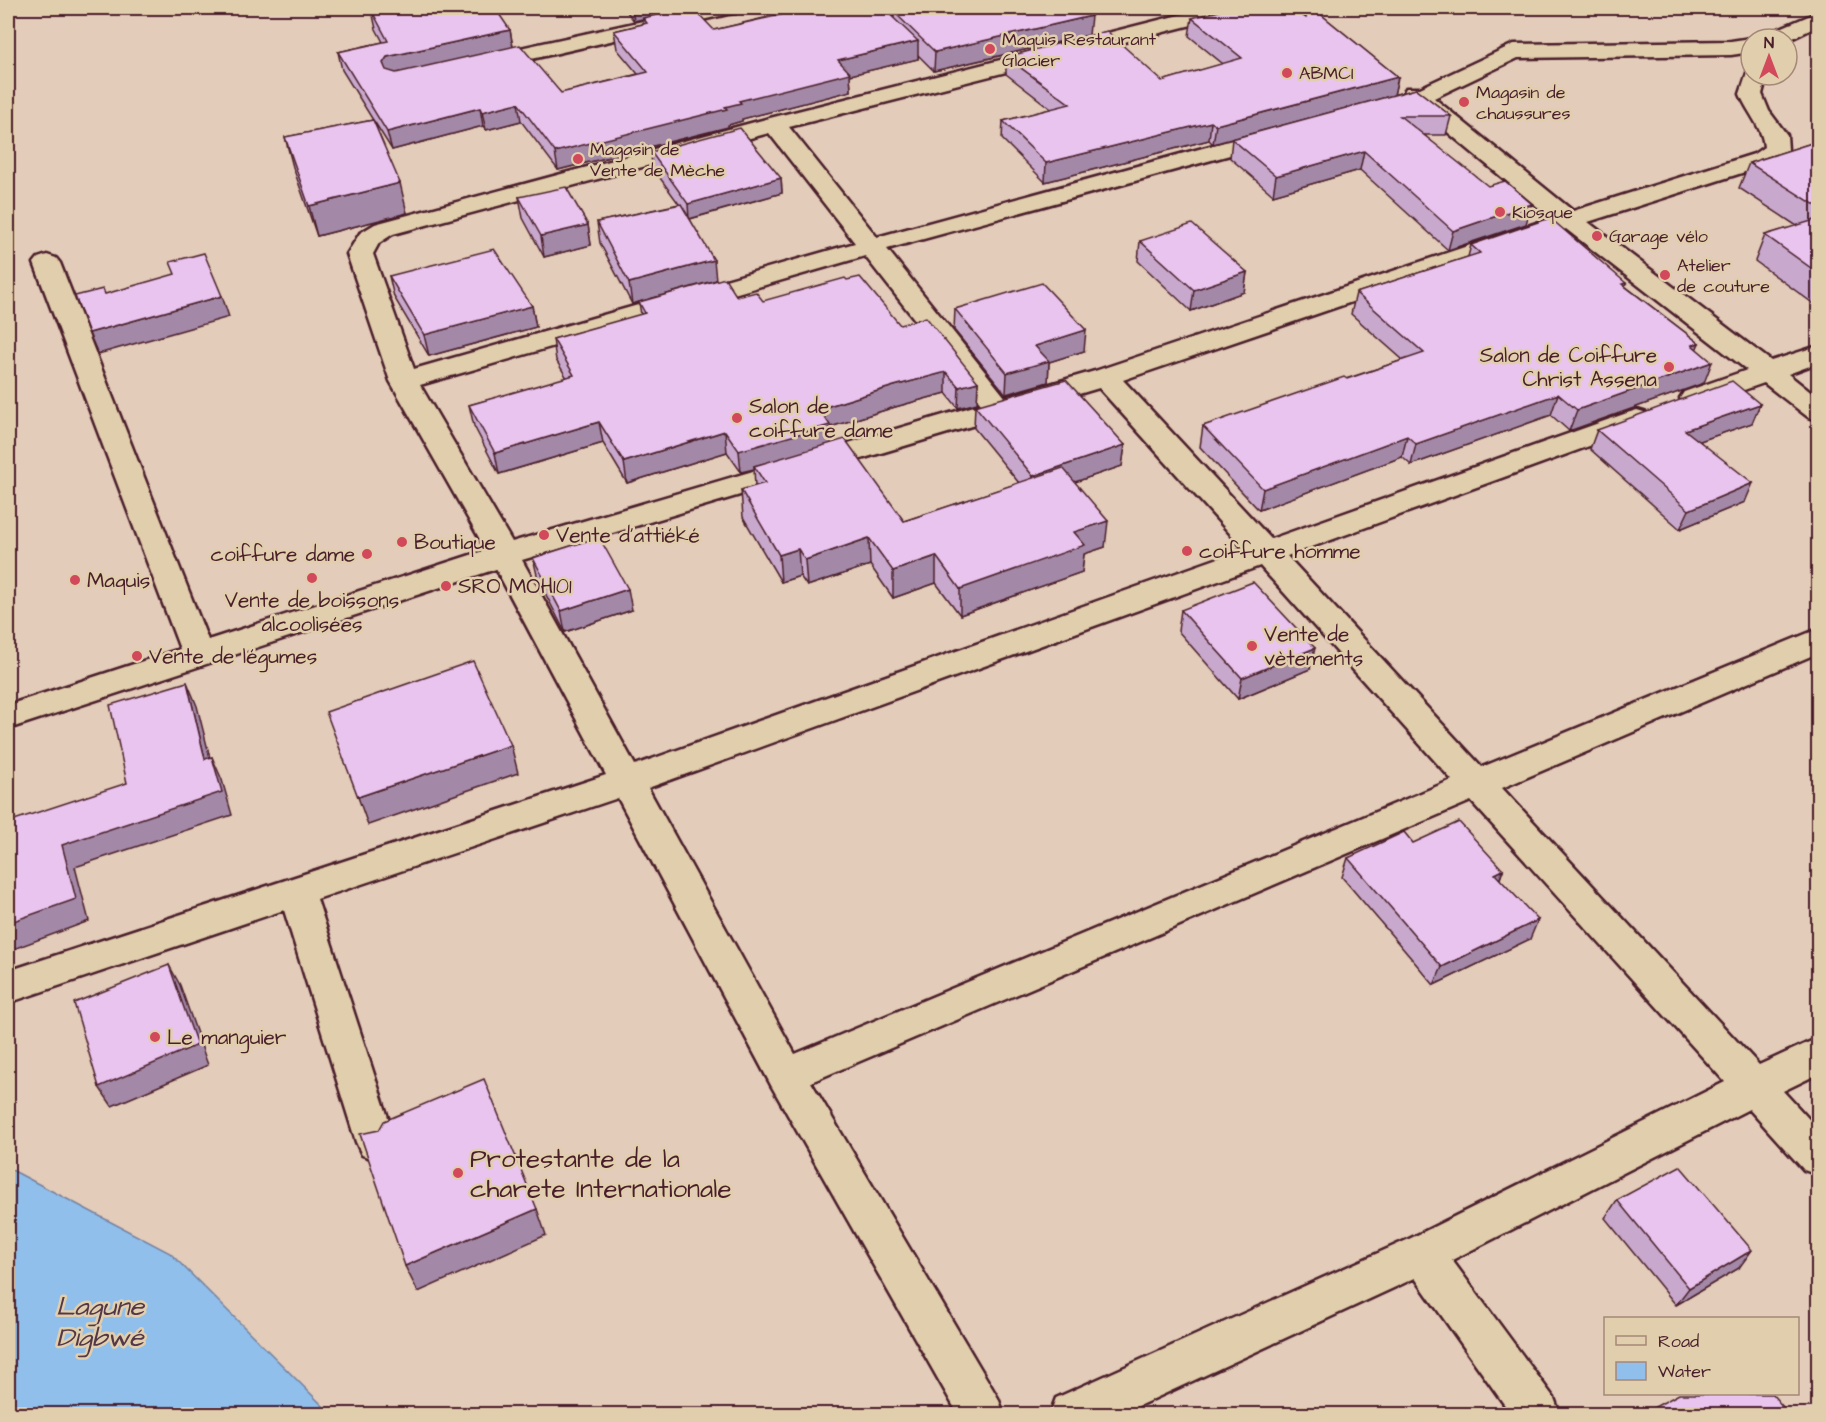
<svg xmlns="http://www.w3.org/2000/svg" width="1826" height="1422" font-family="'Architects Daughter',sans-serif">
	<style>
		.water { fill: #90bfeb; stroke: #747f9e; stroke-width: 1.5 }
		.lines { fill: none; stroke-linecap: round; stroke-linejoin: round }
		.street-casing { stroke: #4a1f2b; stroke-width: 5 }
		.street { fill: #e1ceac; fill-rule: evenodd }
		.wall { fill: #c8a9cd; stroke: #4a1f2b; stroke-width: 1.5 }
		.shaded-wall { fill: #a389a7; stroke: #4a1f2b; stroke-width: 1.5 }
		.building { fill: #e9c4ee; stroke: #4a1f2b; stroke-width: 1.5 }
		.poi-dot { fill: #d1495b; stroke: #e1ceac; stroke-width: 2 }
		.labels { text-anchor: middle; stroke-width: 5; stroke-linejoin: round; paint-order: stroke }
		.far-poi-label { font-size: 18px; fill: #4a1f2b; stroke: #e1ceac; text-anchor: start }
		.poi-label { font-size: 21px; fill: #4a1f2b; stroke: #e1ceac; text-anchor: start }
		.near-poi-label { font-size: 26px; fill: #4a1f2b; stroke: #e1ceac; text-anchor: start }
		.near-water-label { font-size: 27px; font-style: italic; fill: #543748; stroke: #e1ceac }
	</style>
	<rect width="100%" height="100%" fill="#e3ccb9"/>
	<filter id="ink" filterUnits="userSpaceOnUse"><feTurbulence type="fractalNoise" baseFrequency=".0167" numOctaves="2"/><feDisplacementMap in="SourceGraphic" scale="12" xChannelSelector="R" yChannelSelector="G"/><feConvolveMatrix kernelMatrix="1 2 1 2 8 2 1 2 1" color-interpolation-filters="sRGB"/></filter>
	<g filter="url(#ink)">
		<!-- water -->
		<polygon class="water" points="8,1168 170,1253 331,1414 8,1414"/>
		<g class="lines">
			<!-- street casing -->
			<g class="street-casing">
				<g id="street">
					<polygon points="702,8 739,8 736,13 728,14 484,70 476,68 473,63 476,58 484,56"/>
					<path d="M1207,8H1242L1239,13L789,127L877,237L1265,131H1281L1285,136L1281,141L887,249L1005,397L1095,371L1551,218L1415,105L1381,114L1373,112L1369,107L1373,102L1403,94L1406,88H1420L1514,44L1731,41L1751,38L1753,39H1751V52L1731,55L1518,58L1434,98L1573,211L1754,154L1764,147C1763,128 1747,112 1740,94L1748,70L1751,69V75H1767L1762,94L1769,111L1787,135L1788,150L1770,164L1588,222L1771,361L1818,346V363L1788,374L1818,398V420L1808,417L1764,383L1704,404L1694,407L1684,404L1680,398L1684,392L1747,370L1566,229L1123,380L1271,539L1627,413L1637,410L1647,413L1651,419L1647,425L1287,556L1482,767L1818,629V653L1502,788L1759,1065L1818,1038V1074L1783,1091L1818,1129V1175L1804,1170L1749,1109L1452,1260L1554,1398L1560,1414H1511L1415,1278L1121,1414H1050L1056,1398L1407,1240L1725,1082L1471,801L811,1082L998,1398L1004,1414H958L772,1087L618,798L317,899L396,1142L390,1155L376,1160L362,1155L356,1142L284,910L8,1003V971L606,775L496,569L8,729V705L180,649L34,263L38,258L47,255L56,258L60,263L208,640L486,550L390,381L347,254L360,233L375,224L766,119ZM769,133L855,243L414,369L373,254L379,243L393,234ZM865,256L981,404L512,542L420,385ZM1099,388L1244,549L635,765L522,560ZM1260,566L1452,780L795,1054L648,788Z"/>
					<polygon points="1818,12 1818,26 1787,41 1787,39 1763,39 1766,34"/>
				</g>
			</g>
			<!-- street -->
			<use href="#street" class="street"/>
		</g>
		<!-- wall -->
		<g class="wall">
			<polygon points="624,8 681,8 681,9 714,30 781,14 775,8 883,8 894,17 894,12 1089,35 934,71 918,55 918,59 850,75 851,91 742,119 742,121 728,125 728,127 558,170 521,121 486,130 483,126 392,150 374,121 407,213 317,236 293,167 285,137 373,120 342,70 338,52 383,42 376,29 372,11 510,30 513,47 561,93 638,74 617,49 614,31 643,24 643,19 634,21"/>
			<polygon points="1211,8 1291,8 1305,17 1306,8 1313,8 1398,77 1394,95 1213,144 1209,140 1045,182 1002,139 1003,121 1051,109 1006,74 1006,57 1162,81 1223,64 1189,36 1192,18 1210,14"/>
			<polygon points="1416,89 1451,116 1446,135 1424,135 1526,224 1448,250 1360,170 1273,195 1230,158 1232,139"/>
			<polygon points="1818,141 1818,307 1755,261 1765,235 1797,226 1739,188 1749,163"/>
			<polygon points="651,152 781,178 782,193 690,219 716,280 737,297 763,301 900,325 978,382 977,403 958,408 946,393 895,407 830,427 831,443 904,521 1019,483 974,428 975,406 1125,445 1122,466 1075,482 1105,547 1084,554 1082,572 960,615 936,583 893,598 870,565 807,586 800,576 781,582 743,517 741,490 755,486 754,469 741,472 727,452 627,483 603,443 499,474 474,426 469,405 567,378 556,360 553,339 641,315 639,302 632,304 600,243 597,222 679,204 652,167"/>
			<polygon points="519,197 588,225 591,245 544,257 523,218"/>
			<polygon points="1140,241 1247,272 1244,292 1191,311 1138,261"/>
			<polygon points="1471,245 1626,283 1625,286 1699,343 1696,349 1704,383 1569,431 1551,415 1411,465 1402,457 1259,510 1200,447 1203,426 1403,360 1351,314 1356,293 1468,257"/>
			<polygon points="389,276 532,306 536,327 429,356 394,297"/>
			<polygon points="955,309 1084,351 1049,362 1048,382 1006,394 954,330"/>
			<polygon points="1760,404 1752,423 1700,441 1745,502 1680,529 1590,449 1597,430"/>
			<polygon points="533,558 632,610 565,632 538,579"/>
			<polygon points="1181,610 1310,669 1238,699 1178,631"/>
			<polygon points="1413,843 1503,870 1500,879 1530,939 1434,985 1342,877 1348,858"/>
			<polygon points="1617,1200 1739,1268 1676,1305 1605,1218"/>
		</g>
		<!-- shaded-wall -->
		<g class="shaded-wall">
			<polygon points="632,8 681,8 681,10 634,21"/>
			<polygon points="1091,16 1089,35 934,71 935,52"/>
			<polygon points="510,30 513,48 387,81 383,63 387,57"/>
			<polygon points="918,41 918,59 850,75 851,91 742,119 742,121 728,125 728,127 558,170 555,152 725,107 838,60"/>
			<polygon points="1398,77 1394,95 1213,144 1216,125"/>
			<polygon points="518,103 521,121 486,130 482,112"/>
			<polygon points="480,108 483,126 392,150 387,132"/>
			<polygon points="1211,122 1209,140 1045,182 1046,163"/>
			<polygon points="1364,151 1360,170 1273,195 1276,176"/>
			<polygon points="781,178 782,193 689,219 688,204"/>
			<polygon points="400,183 407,213 317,236 309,206"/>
			<polygon points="1532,204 1526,224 1448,250 1453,231"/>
			<polygon points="588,225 591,245 544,257 541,236"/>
			<polygon points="714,260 716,280 632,304 629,283"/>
			<polygon points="1247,272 1244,292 1191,311 1194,290"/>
			<polygon points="222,296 229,317 98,354 89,333"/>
			<polygon points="532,306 536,327 429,356 424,335"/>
			<polygon points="1086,330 1084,351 1049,362 1048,382 1006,394 1007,373 1035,346"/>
			<polygon points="1699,343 1690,364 1692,345"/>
			<polygon points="1712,362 1704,383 1569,431 1577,410"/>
			<polygon points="946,372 946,393 895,407 830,427 831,446 754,466 754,469 741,472 739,451 819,409 894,386"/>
			<polygon points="978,382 977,403 958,408 959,387"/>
			<polygon points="1558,394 1551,415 1411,465 1416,444"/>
			<polygon points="1760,404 1752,423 1677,449 1685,430"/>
			<polygon points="599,422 603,443 499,474 495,453"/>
			<polygon points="725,431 727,452 627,483 624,462"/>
			<polygon points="1407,436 1402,457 1259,510 1263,489"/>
			<polygon points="1125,445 1122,466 1031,497 1033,476"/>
			<polygon points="1753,483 1745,502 1680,529 1689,510"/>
			<polygon points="1108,521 1105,547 1084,554 1082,572 960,615 960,589 1074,532"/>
			<polygon points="869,538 870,565 807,586 805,560"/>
			<polygon points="798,549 800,576 781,582 779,555"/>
			<polygon points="936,556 936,583 893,598 893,571"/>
			<polygon points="628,589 632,610 565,632 561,611"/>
			<polygon points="1315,648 1310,669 1238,699 1242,678"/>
			<polygon points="187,682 197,706 216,782 205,759"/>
			<polygon points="511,745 518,773 368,825 358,797"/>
			<polygon points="212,757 222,780 232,815 75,867 89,921 8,951 8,923 62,845"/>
			<polygon points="1503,870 1496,888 1495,874"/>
			<polygon points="1538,920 1530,939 1434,985 1442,967"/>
			<polygon points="169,965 180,985 208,1065 112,1106 99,1087"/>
			<polygon points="537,1209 546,1235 418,1292 405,1266"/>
			<polygon points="1752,1250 1739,1268 1676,1305 1689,1288"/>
		</g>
		<!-- building -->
		<g class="building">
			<polygon points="388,8 495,8 510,30 387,57 383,63 386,70 396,73 520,45 561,93 648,72 614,31 647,23 643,18 688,8 693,8 714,30 793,12 790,8 883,8 918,41 838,60 850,73 739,101 741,103 725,107 727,109 555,152 518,103 482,112 480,108 387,132 338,52 388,41 372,11"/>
			<polygon points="912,8 1081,8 1091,16 935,52 894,12"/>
			<polygon points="1214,8 1291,8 1306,18 1307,8 1313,8 1398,77 1216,125 1211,122 1046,163 1003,121 1070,104 1006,57 1107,31 1162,81 1242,58 1192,18 1219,11"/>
			<polygon points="1416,89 1451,116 1400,116 1488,186 1505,181 1532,204 1453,231 1364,151 1276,176 1232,139"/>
			<polygon points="373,120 400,183 309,206 285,137"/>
			<polygon points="740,128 781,178 688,204 651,152"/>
			<polygon points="1818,141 1818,207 1749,163"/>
			<polygon points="566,187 588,225 541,236 519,197"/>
			<polygon points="681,204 714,260 629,283 597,222"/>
			<polygon points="1550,218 1626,283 1622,284 1699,343 1692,345 1712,362 1577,410 1558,394 1416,444 1407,436 1263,489 1203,426 1344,377 1347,379 1424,353 1356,293 1480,253 1471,245"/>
			<polygon points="1818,219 1818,273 1765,235"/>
			<polygon points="1192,224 1247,272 1194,290 1140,241"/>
			<polygon points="494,249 532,306 424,335 389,276"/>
			<polygon points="204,253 222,296 89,333 75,296 103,289 105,294 175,274 170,262"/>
			<polygon points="860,277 900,325 926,317 978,382 959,387 946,372 894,386 819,409 830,425 739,451 725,431 624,462 599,422 495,453 469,405 574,375 553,339 645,313 639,302 725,278 737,297 756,292 763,301 845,278 847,280"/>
			<polygon points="1042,283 1086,330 1035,346 1049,361 1007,373 955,309"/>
			<polygon points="1066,380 1125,445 1033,476 975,406"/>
			<polygon points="1732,381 1760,404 1685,430 1753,483 1689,510 1597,430"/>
			<polygon points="845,439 904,521 1063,468 1108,521 1074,532 1085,545 960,589 936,556 893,571 869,538 805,560 798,549 779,555 741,490 765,483 754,466"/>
			<polygon points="599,537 628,589 561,611 533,558"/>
			<polygon points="1253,582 1315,648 1242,678 1181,610"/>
			<polygon points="473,661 511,745 358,797 326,712"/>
			<polygon points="187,682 205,759 212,757 222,792 62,845 76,899 8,923 8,822 127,783 110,705"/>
			<polygon points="1459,822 1503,870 1495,874 1538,920 1442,967 1348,858 1404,832 1413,843"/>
			<polygon points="169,965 197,1045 99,1087 74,1003"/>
			<polygon points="484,1079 537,1209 405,1266 360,1134 379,1130 384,1121"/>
			<polygon points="1680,1166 1752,1250 1689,1288 1617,1200"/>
			<polygon points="1679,1394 1772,1394 1789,1414 1642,1414"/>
		</g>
	</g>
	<!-- markers -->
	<g class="poi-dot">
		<circle cx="990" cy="49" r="6"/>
		<circle cx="1287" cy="73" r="6"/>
		<circle cx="1464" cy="102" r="6"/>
		<circle cx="578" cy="159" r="6"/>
		<circle cx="1500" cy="212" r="6"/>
		<circle cx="1597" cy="236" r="6"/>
		<circle cx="1665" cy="275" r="6"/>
		<circle cx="1669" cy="367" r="6"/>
		<circle cx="737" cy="418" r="6"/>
		<circle cx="544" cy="535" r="6"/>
		<circle cx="402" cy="542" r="6"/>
		<circle cx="1187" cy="551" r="6"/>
		<circle cx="367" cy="554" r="6"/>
		<circle cx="312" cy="578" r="6"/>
		<circle cx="75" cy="580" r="6"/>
		<circle cx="446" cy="586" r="6"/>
		<circle cx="1252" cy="646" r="6"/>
		<circle cx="137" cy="656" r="6"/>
		<circle cx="155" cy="1037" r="6"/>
		<circle cx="458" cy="1173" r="6"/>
	</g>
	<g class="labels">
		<!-- far-poi labels -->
		<g class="far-poi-label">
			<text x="1002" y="45">Maquis Restaurant<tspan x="1002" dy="21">Glacier</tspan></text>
			<text x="1299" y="79">ABMCI</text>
			<text x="1476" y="98">Magasin de<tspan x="1476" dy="21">chaussures</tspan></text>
			<text x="590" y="155">Magasin de<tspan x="590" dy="21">Vente de Mèche</tspan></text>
			<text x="1512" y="218">Kiosque</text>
			<text x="1609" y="242">Garage vélo</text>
			<text x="1677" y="271">Atelier<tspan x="1677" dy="21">de couture</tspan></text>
		</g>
		<!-- poi labels -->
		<g class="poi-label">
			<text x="1657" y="362" text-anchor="end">Salon de Coiffure<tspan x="1657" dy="24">Christ Assena</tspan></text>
			<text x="749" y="413">Salon de<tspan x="749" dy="24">coiffure dame</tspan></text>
			<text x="556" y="542">Vente d'attiéké</text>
			<text x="414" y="549">Boutique</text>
			<text x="1199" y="558">coiffure homme</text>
			<text x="355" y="561" text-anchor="end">coiffure dame</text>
			<text x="87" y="587">Maquis</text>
			<text x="458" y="593">SRO MOH101</text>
			<text x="312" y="607" text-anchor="middle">Vente de boissons<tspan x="312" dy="24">alcoolisées</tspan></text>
			<text x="1264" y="641">Vente de<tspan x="1264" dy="24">vètements</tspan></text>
			<text x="149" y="663">Vente de légumes</text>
			<text x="167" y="1044">Le manguier</text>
		</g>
		<!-- near-poi labels -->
		<g class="near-poi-label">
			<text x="470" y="1167">Protestante de la<tspan x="470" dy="30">charete Internationale</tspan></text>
		</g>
		<!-- near-water labels -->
		<g class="near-water-label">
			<text x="100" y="1315">Lagune<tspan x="100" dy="31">Digbwé</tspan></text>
		</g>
	</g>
	<!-- margin -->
	<rect width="1826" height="1422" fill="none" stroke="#e1ceac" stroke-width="30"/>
	<rect x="15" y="15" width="1796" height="1392" fill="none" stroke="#4a1f2b" stroke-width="2" filter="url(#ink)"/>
	<!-- legend -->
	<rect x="1604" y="1317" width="195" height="78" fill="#e1ceac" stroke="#a58878" stroke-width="1.5"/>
	<rect x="1616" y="1336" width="30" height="9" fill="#e1ceac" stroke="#a58878" stroke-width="1.5"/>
	<text x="1658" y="1347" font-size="18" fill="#4a1f2b">Road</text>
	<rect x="1616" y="1362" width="30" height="18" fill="#90bfeb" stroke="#a58878" stroke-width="1.5"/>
	<text x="1658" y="1377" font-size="18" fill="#4a1f2b">Water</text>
	<!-- north arrow -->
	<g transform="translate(1769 57)"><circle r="28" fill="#e1ceac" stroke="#a58878" stroke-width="1.5"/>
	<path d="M0-4.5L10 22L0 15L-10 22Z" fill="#d1495b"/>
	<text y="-9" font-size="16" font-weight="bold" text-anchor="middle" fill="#4a1f2b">N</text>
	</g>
</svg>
